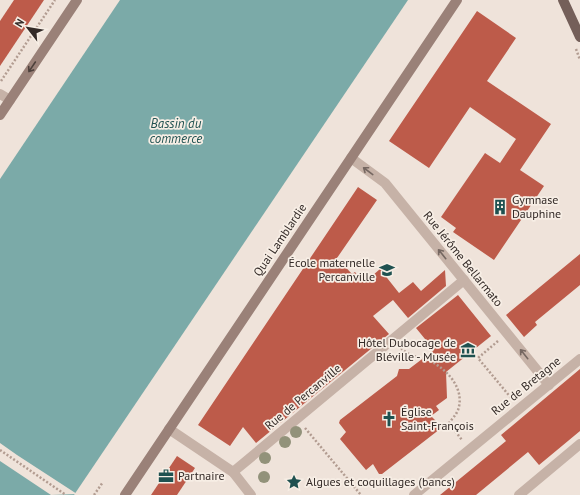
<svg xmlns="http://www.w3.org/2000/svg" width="580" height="495" font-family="'PT Sans',sans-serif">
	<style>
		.water { fill: #7baaa8 }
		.pier { fill: #efe3da }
		.building { fill: #bd5b4a }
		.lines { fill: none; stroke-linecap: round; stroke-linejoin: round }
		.path { stroke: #b29c91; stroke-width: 2.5; stroke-dasharray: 2 2; stroke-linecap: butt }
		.street { stroke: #c6b2a7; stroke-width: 10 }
		.secondary { stroke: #9a8178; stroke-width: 10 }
		.primary { stroke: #745f59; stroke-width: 10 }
		.tree { fill: #92927a }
		.oneway { stroke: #4d403b }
		.oneway2 { stroke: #756761 }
		.labels { text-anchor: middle; stroke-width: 3.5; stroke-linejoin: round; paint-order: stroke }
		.poi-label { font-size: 12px; fill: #332a27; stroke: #f7eee5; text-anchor: start }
		.street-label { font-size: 12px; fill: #332a27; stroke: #f7eee5 }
		.water-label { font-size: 13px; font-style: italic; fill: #1f5150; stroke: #f7eee5 }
	</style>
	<rect width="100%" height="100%" fill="#efe3da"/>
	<!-- water -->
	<polygon class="water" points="120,0 408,0 74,495 0,495 0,179"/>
	<!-- pier -->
	<polygon class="pier" points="0,443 17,455 77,494 51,495 0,461"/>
	<!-- building -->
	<g class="building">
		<polygon points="14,0 44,0 0,66 0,21"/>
		<polygon points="477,11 516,38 487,81 551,124 520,170 544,186 494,260 453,232 456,228 441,217 485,153 500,163 516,139 470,107 429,168 389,141"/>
		<polygon points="358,187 377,200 337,258 352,274 355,272 364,283 380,269 399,293 413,282 421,291 445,270 446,286 408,318 393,300 373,316 389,334 256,443 243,427 230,446 198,425"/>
		<polygon points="580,254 580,285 535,322 537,325 524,337 506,315"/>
		<polygon points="458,295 491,336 446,372 447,398 436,406 439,410 431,416 441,426 440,429 382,474 379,474 373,464 366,470 340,439 346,432 339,423 340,420 397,376 399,369 409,369 434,350 416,328"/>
		<polygon points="580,369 580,431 539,465 528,452 476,495 440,495 506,441 501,435"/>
		<polygon points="177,456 195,468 177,495 151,495"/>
	</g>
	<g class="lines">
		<!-- path -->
		<g class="path">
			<polyline points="576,49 580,60"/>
			<polyline points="1,81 55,0"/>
			<polyline points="498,341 478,358 512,399"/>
			<path d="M401,348C409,357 421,357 432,362C449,371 465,390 458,410C456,415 452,419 449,423L462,440"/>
			<polyline points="305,428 361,495"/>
			<polyline points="0,450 66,495"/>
			<polyline points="94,495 103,482"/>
		</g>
		<!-- street -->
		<g class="street">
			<polyline points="0,94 10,100"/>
			<polyline points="351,158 385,183 549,385"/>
			<polyline points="169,429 233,472 251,495"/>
			<polyline points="233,472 464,280"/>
			<polyline points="414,495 580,359"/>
			<polyline points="519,495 580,444"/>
		</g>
		<!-- secondary -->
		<g class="secondary">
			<polyline points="0,115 77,0"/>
			<polyline points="125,495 457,0"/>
		</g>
		<!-- primary -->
		<polyline class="primary" points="563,0 580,37"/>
	</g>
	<!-- trees -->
	<g class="tree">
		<circle cx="296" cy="432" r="6"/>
		<circle cx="285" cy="442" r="6"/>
		<circle cx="265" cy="458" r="6"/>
		<circle cx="264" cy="477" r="6"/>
	</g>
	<!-- one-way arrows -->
	<defs><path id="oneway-shaft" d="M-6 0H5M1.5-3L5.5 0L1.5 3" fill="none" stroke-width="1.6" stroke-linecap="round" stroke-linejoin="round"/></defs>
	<use class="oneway" href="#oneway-shaft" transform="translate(32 67) rotate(124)"/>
	<g class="oneway2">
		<use href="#oneway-shaft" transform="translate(368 171) rotate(-143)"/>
		<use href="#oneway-shaft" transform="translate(442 254) rotate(-129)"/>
		<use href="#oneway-shaft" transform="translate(524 354) rotate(-129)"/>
	</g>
	<!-- icons -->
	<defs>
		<g id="building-bare" transform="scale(1.2)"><path d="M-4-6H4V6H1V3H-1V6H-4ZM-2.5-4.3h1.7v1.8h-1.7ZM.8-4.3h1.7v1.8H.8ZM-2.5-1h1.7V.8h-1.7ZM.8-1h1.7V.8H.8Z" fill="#1f5150" stroke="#f7eee5" stroke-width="2.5" paint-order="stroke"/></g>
		<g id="school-bare" transform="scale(1.2)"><path d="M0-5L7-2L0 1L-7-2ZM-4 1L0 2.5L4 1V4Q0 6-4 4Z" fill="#1f5150" stroke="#f7eee5" stroke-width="2.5" paint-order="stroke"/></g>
		<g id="museum-bare" transform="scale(1.2)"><path d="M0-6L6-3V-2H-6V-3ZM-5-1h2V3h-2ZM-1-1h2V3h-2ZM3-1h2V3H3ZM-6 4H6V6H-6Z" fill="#1f5150" stroke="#f7eee5" stroke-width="2.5" paint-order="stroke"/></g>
		<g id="church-bare" transform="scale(1.2)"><path d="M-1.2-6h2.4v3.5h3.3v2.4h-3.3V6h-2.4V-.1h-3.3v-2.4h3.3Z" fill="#1f5150" stroke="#f7eee5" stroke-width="2.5" paint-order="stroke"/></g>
		<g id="office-bare" transform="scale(1.2)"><path d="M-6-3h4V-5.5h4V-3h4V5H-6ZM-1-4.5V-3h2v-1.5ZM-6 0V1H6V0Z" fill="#1f5150" stroke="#f7eee5" stroke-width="2.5" paint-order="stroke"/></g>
		<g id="sight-bare" transform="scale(1.2)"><path d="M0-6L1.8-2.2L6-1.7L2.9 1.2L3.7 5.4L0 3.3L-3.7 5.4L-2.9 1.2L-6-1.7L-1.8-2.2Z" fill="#1f5150" stroke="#f7eee5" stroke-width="2.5" paint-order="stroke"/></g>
	</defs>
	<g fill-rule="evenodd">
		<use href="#building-bare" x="500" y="207"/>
		<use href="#school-bare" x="387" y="270"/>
		<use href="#museum-bare" x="468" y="350"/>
		<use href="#church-bare" x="389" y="419"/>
		<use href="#office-bare" x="166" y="476"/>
		<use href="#sight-bare" x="294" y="482"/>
	</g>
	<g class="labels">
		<!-- poi labels -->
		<g class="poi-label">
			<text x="512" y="204">Gymnase<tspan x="512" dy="14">Dauphine</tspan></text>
			<text x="375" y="267" text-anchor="end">École maternelle<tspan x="375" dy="14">Percanville</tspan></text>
			<text x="456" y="347" text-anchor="end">Hôtel Dubocage de<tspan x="456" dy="14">Bléville - Musée</tspan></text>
			<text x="401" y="416">Église<tspan x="401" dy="14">Saint-François</tspan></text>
			<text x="178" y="480">Partnaire</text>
			<text x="306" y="486">Algues et coquillages (bancs)</text>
		</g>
		<!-- street labels -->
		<g class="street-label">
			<text transform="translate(280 240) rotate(-56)" y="4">Quai Lamblardie</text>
			<text transform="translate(463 259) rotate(51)" y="4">Rue Jérôme Bellarmato</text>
			<text transform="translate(526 386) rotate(-39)" y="4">Rue de Bretagne</text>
			<text transform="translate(303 397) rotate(-40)" y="4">Rue de Percanville</text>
		</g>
		<!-- water labels -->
		<g class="water-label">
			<text x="176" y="128">Bassin du<tspan x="176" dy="15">commerce</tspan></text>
		</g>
	</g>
	<!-- north arrow -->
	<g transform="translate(28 28) rotate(301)" stroke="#f7eee5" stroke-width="3" paint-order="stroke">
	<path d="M0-3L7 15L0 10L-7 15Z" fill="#332a27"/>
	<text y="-6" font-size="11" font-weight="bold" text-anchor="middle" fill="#332a27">N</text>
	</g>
</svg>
